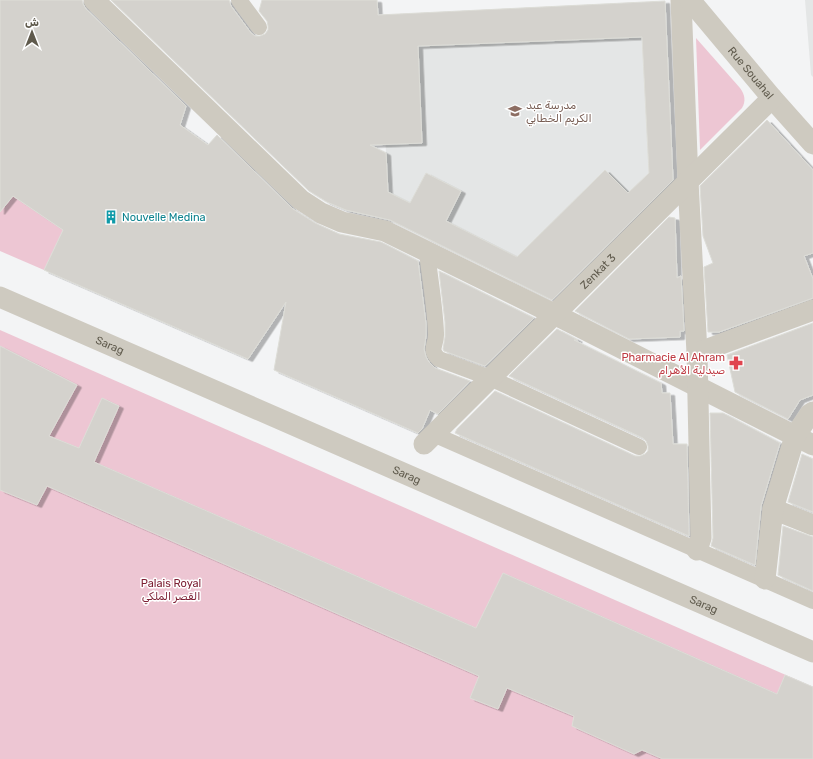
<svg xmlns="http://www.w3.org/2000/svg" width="813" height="759" font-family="Rubik,'Noto Naskh Arabic',sans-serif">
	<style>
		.education { fill: #e4e6e6 }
		.green { fill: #edc6d3 }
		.building { fill: #d4d2cd; stroke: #ddddd7; fill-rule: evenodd; filter: url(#shadow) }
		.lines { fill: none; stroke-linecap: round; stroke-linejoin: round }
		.pedestrian { stroke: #cecac0; stroke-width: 16 }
		.minor { stroke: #cecac0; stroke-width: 21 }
		.labels { text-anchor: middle; stroke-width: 3; stroke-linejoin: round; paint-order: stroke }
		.street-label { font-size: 11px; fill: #5f5a4c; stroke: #fff }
		.education-label { font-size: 11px; fill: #785e54; stroke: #fff; text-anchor: start }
		.culture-label { font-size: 11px; fill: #0d838f; stroke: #fff; text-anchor: start }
		.health-label { font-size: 11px; fill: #be3a42; stroke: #fff; text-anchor: end }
		.park-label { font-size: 11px; fill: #7d2034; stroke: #fff }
	</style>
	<defs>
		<filter id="shadow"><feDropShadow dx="4.5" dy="2.5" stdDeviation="0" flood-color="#0004"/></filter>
	</defs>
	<rect width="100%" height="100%" fill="#f3f4f5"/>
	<!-- education -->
	<g class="education">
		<polygon points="805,0 813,0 813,77 811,75"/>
		<polygon points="641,2 649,173 548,273 388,192 379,15"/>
	</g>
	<!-- green -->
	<g class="green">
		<path d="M696,38L740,88C745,95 746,101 742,108L700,150Z"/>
		<polygon points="13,196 63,230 44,270 0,251 0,212"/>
		<polygon points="0,330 813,687 813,759 0,759"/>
	</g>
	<!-- building -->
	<g class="building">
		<polygon points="0,0 82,0 83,4 86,9 186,106 180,125 208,145 217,135 293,209 315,223 339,234 381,242 418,261 426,324 426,336 424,349 426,357 429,362 435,368 470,381 438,414 430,410 422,429 418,433 274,370 286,302 248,359 44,270 63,230 13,196 0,212"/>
		<path d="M111,0H229L231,6L251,33L255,36H260L265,34L268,30V26L267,21L259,11L262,0H377L378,15L665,1L673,180L552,300L390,220L346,210L327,202L309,191ZM642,37L649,173L628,193L605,170L517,257L446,221L461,191L426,173L410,203L388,192L386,153L370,145L422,143L418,46Z"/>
		<polygon points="767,120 813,170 813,253 804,256 813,279 813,298 719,332 708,332 704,267 713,263 703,236 700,186"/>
		<polygon points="669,217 675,218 677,278 681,276 684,331 680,331 680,337 629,339 575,311"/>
		<polygon points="439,271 534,318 485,366 444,351 443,349 445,337 445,322"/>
		<polygon points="813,323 813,395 800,400 788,419 735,392 727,355"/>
		<polygon points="557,329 578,340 574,340 661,383 662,393 670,393 673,444 687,444 689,536 455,433 457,429 495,391 635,456 640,456 645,454 648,451 648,446 646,441 643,438 509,376"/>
		<polygon points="0,346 77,385 49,436 79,448 102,398 119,406 94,462 476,628 503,573 777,694 785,675 813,687 813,759 663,759 642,750 634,754 572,726 574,716 507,688 498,709 470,698 479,676 47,486 37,505 0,490"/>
		<polygon points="710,413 723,413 780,443 761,506 755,565 711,546 713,538"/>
		<polygon points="802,454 813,459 813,512 788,502"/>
		<polygon points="783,526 813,537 813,591 778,575"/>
	</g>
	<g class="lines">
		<!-- pedestrian -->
		<g class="pedestrian">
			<polyline points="239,0 259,27"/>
			<path d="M427,252C430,279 435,306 436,333C437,345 428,349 439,359L490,378L639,447"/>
			<polyline points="433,434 813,601"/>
		</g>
		<!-- minor -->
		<g class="minor">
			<polyline points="94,0 301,200 321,213 342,222 385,231 554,314 813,445"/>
			<polyline points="681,0 688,181 697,353 701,538 697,550"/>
			<path id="s1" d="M690,0L772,98L813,144"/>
			<path id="s2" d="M0,297L813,652"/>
			<polyline points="697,353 813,310"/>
			<path id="s3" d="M424,444L772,98"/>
			<polyline points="773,509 813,525"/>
			<polyline points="765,579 773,509 795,436 810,414 813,412"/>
		</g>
	</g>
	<!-- icons -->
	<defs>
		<g id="school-bare" transform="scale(1.08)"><path d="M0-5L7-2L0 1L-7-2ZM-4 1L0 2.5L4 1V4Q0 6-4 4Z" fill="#8d6e63" stroke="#fff" stroke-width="2.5" paint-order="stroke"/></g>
		<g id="building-bare" transform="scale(1.08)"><path d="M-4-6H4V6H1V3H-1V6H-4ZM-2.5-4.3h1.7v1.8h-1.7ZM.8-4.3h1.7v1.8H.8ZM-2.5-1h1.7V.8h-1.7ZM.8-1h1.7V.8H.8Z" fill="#0f9aa8" stroke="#fff" stroke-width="2.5" paint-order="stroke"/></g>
		<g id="pharmacy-bare" transform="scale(1.08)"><path d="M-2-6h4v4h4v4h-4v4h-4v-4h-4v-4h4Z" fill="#e0444e" stroke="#fff" stroke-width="2.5" paint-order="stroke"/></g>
	</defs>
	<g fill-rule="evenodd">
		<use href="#school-bare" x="515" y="111"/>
		<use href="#building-bare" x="111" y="217"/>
		<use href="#pharmacy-bare" x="736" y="363"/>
	</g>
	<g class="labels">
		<!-- street labels -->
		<g class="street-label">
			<text dy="4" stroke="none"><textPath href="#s1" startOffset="95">Rue Souahal</textPath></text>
			<text dy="4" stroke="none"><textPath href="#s3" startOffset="245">Zenkat 3</textPath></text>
			<text dy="4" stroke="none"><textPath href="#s2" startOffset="120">Sarag</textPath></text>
			<text dy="4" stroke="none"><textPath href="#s2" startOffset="444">Sarag</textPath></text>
			<text dy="4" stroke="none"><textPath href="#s2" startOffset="768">Sarag</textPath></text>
		</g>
		<!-- education labels -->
		<g class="education-label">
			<text x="526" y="109">مدرسة عبد<tspan x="526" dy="13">الكريم الخطابي</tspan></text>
		</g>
		<!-- culture labels -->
		<g class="culture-label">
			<text x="122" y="221">Nouvelle Medina</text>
		</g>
		<!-- health labels -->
		<g class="health-label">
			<text x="725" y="361">Pharmacie Al Ahram<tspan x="725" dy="13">صيدلية الأهرام</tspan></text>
		</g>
		<!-- park labels -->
		<g class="park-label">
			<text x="171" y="587">Palais Royal<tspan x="171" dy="13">القصر الملكي</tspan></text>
		</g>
	</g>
	<!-- north arrow -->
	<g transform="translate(32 32)" stroke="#ffffff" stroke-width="3" paint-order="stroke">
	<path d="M0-3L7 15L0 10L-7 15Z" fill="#5f5a4c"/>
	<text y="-6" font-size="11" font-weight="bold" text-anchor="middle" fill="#5f5a4c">ش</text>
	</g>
</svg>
